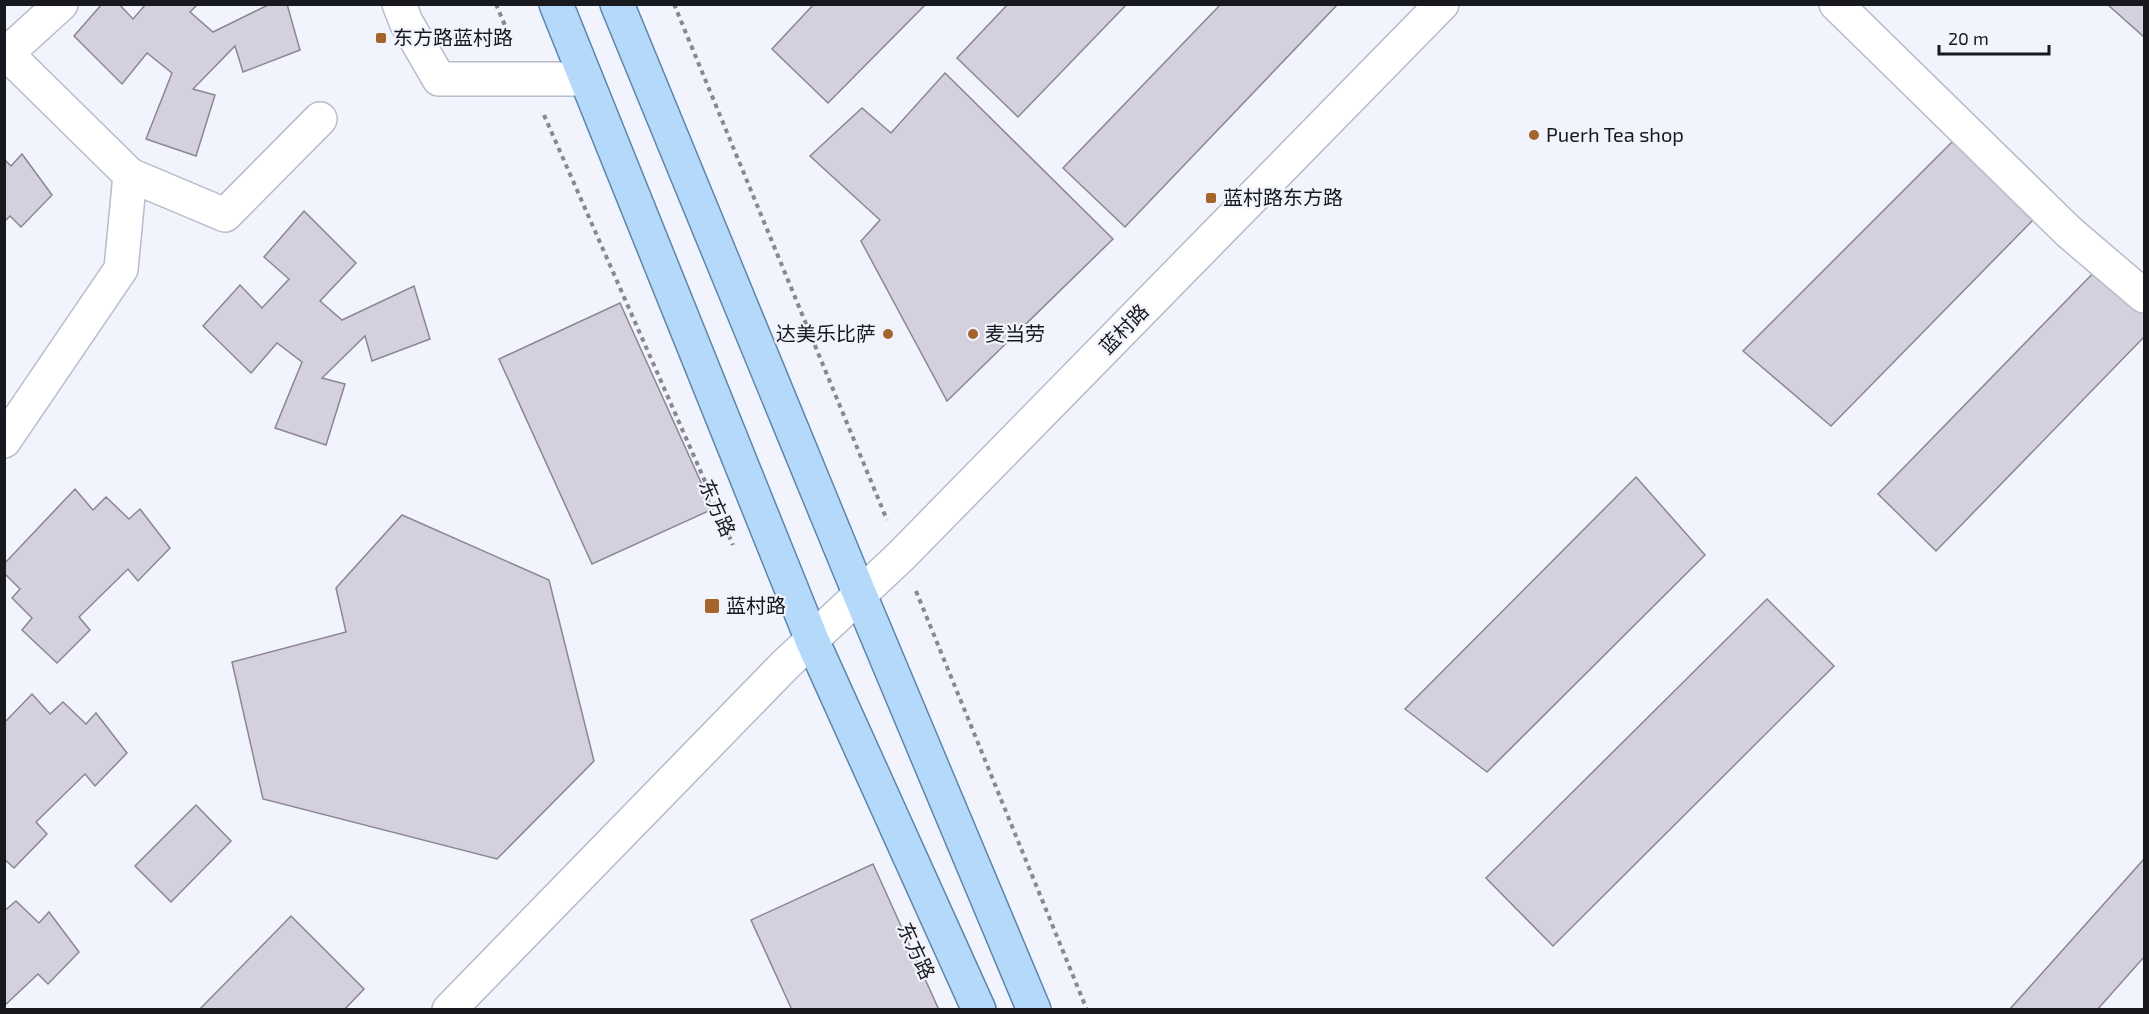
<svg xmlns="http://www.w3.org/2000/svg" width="2149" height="1014" font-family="'Exo 2','Noto Sans SC',sans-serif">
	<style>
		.building { fill: #d5d0de; stroke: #8b8693; stroke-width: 1.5 }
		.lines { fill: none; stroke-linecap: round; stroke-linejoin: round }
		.minor-casing { stroke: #b8bcca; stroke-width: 36 }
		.major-casing { stroke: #5d86ab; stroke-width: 36 }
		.path { stroke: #878890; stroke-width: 4; stroke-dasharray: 4.5 4.5; stroke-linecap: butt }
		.minor { stroke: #fff; stroke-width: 33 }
		.major { stroke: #b4d9fa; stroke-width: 33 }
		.poi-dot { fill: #a3652b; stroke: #f1f3fd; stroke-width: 2 }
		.labels { text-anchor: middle; stroke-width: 4.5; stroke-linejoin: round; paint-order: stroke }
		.poi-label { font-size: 20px; fill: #18191f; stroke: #f1f3fd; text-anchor: start }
		.street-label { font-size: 20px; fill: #18191f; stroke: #f1f3fd }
	</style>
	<rect width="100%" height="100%" fill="#f1f3fd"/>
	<!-- building -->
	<g class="building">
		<polygon points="102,4 119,4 133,19 146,4 198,4 190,12 213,32 270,4 287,4 300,50 243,72 235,46 193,89 215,95 196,156 146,139 172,73 147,53 122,84 74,36"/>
		<polygon points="814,4 926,4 828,103 772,49"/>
		<polygon points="1008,4 1127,4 1018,117 957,58"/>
		<polygon points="1221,4 1338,4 1125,227 1063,168"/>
		<polygon points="2107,4 2144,4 2144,37"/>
		<polygon points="945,73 1113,239 947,401 861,241 880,220 810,156 862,108 891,133"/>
		<polygon points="1955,139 2034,219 1831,426 1743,351"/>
		<polygon points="22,154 52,195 21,227 10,216 4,222 4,159 11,166"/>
		<polygon points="304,211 356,263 320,301 342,320 414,286 430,339 372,361 365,336 322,378 345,384 326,445 275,428 302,362 277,343 251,373 203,326 240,285 262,308 289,279 264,257"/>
		<polygon points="2102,264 2144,306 2144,337 1936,551 1878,494"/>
		<polygon points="620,303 713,509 592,564 499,359"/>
		<polygon points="1636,477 1705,555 1487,772 1405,709"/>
		<polygon points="75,489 93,510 106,497 129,519 140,509 170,548 138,581 128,569 79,617 90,630 57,663 22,630 32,618 12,598 20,589 4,573 4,564"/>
		<polygon points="402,515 549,580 594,761 497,859 263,799 232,662 346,632 336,588"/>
		<polygon points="1767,599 1834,666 1553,946 1486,878"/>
		<polygon points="32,694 50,714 63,702 86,724 96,713 127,753 95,786 85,774 36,822 47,834 14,868 4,859 4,723"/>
		<polygon points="196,805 231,841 171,902 135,866"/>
		<polygon points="2144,859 2144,957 2097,1010 2009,1010"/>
		<polygon points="873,864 939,1010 792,1010 751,920"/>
		<polygon points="16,901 39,923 49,912 79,952 48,984 38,974 4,1006 4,911"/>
		<polygon points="291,916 364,989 344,1010 199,1010"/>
	</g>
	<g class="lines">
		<!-- minor casing -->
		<g class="minor-casing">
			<g id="minor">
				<polyline points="399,4 406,22 439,79 585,79"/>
				<polyline points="1836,4 2069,232 2144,296"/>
				<polyline points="4,56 61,4"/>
				<polyline points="130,175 225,215 320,119"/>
				<polyline points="4,441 121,269 130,175 7,54"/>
				<polyline points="449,1010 785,665 901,556 1442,4"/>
			</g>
		</g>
		<!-- major casing -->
		<g class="major-casing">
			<g id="major">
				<polyline points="556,4 812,640 979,1010"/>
				<polyline points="617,4 860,595 1034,1010"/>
			</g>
		</g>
		<!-- path -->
		<g class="path">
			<polyline points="496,4 513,45"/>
			<polyline points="674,4 887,520"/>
			<polyline points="544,115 733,545"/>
			<polyline points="916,591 1087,1010"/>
		</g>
		<!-- minor -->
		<use href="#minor" class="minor"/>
		<!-- major -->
		<use href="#major" class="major"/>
	</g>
	<!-- markers -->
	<g class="poi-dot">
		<rect x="375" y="32" width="12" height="12" rx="3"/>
		<circle cx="1534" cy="135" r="6"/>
		<rect x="1205" y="192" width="12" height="12" rx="3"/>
		<circle cx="888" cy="334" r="6"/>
		<circle cx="973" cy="334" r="6"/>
		<rect x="704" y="598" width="16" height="16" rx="3"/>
	</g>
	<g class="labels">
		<!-- poi labels -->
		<g class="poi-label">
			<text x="393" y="45">东方路蓝村路</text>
			<text x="1546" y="142">Puerh Tea shop</text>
			<text x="1223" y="205">蓝村路东方路</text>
			<text x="876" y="341" text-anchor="end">达美乐比萨</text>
			<text x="985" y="341">麦当劳</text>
			<text x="726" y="613">蓝村路</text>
		</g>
		<!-- street labels -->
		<g class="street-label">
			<text transform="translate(1124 329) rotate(-46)" y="7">蓝村路</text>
			<text transform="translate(717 508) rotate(66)" y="7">东方路</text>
			<text transform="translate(916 951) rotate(65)" y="7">东方路</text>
		</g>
	</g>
	<!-- border -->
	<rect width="2149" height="1014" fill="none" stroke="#18191f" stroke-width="12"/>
	<!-- scale -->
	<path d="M1939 45v9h110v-9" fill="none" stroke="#18191f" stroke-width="3"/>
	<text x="1948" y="45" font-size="18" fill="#18191f" stroke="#f1f3fd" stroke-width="4.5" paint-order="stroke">20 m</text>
</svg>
